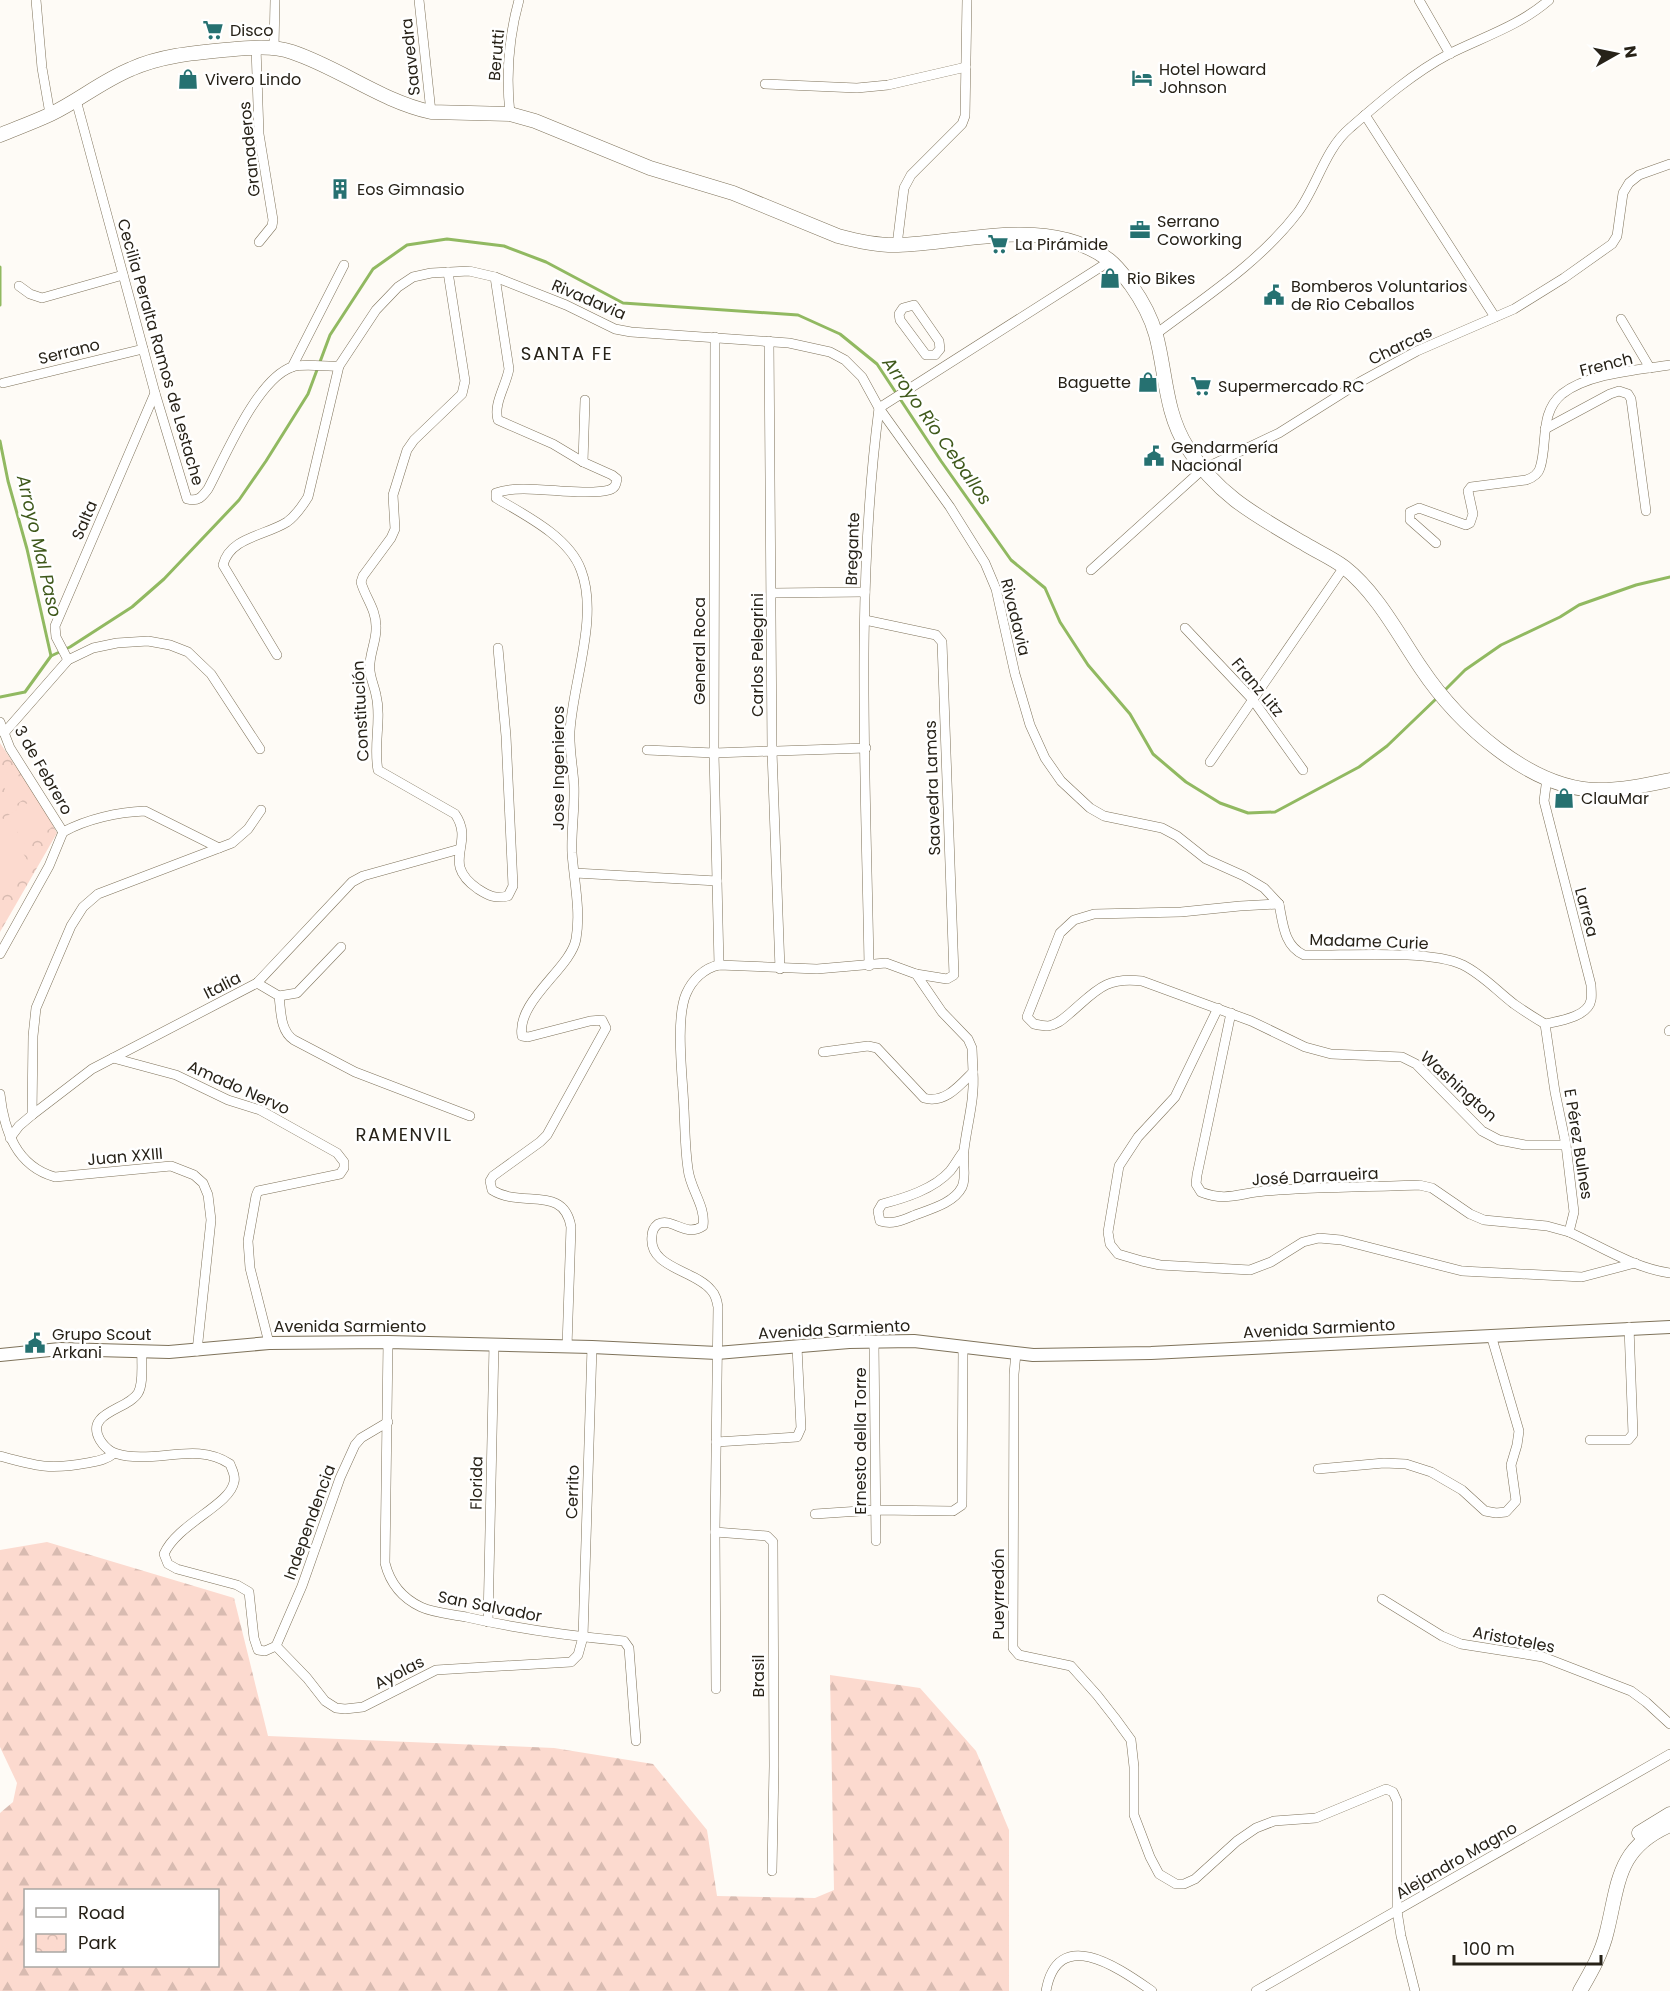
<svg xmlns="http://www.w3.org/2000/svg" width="1670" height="1991" font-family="Poppins,sans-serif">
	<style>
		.forest { fill: url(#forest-firs); fill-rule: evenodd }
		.park { fill: url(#park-crowns) }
		.pitch { fill: #fcdacf }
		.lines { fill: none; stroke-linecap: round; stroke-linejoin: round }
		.stream { stroke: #91b961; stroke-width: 3 }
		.minor-casing { stroke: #7f735b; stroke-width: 10 }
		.tertiary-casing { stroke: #7f735b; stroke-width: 14 }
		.secondary-casing { stroke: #7f735b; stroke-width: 15 }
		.minor { stroke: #fff; stroke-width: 9 }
		.tertiary { stroke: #fff; stroke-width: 12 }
		.secondary { stroke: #fff; stroke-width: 14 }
		.labels { text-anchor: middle; stroke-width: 5; stroke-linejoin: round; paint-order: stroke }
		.poi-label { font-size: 16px; fill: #272218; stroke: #fff; text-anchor: start }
		.street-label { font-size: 16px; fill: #272218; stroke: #fff }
		.neighbourhood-label { font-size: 18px; letter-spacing: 1.5px; fill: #272218; stroke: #fff }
		.water-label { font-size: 18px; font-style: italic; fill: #3e581a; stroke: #fff }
	</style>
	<defs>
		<pattern id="forest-firs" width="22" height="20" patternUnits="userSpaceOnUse" patternTransform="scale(1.5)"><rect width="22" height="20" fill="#fcdacf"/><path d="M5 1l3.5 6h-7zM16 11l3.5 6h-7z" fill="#d8bbb1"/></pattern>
		<pattern id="park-crowns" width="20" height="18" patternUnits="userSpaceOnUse" patternTransform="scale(1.5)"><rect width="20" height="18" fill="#fcdacf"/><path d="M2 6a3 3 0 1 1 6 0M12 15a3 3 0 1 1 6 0" fill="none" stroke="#d8bbb1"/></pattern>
	</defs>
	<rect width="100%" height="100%" fill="#fefbf6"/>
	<!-- forest -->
	<path class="forest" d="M47,1542L234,1598L268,1736L554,1748L653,1764L707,1830L717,1896L815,1898L834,1890L830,1675L920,1688L976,1751L1009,1830V1991H0V1813L13,1802L17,1783L0,1747V1550ZM26,1890H218V1966H26Z"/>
	<!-- park -->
	<polygon class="park" points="0,743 40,802 57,833 0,932"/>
	<!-- pitch -->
	<g class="pitch">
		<polygon points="14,769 31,795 15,805 0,781 0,778"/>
		<polygon points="34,799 51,828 25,844 7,816"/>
		<polygon points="0,814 33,870 0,893"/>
	</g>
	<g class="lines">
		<!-- stream -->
		<g class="stream">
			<polyline points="0,267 0,305"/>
			<polyline points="0,441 8,481 27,549 51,656"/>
			<polyline points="1444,691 1465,670 1501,645 1560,617 1579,605 1636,585 1670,577"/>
			<polyline points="0,697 25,692 51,656 70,647 132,607 164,579 239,500 266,461 308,394 330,335 373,269 407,245 447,239 504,246 546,262 623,303 798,315 840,334 877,364 941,461 1011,560 1045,588 1060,622 1088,665 1130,714 1153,754 1186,782 1220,803 1248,813 1275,812 1359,767 1387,746 1438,697"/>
		</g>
		<!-- minor casing -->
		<g class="minor-casing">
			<g id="minor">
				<polyline points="36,0 42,68 50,114"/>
				<polyline points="419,0 431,112"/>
				<polyline points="1419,0 1450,54"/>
				<polyline points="256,47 259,134 273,220 272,226 259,242"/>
				<polyline points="274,48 275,0"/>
				<polyline points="765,84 857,88 888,85 966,67"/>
				<path d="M76,100L155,393L187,499C198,502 202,497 208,489C225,457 257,379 292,367C303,363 326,367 339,366"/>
				<path d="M510,114C506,77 509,36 519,0"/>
				<polyline points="1365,115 1495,317"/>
				<polyline points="897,245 904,188 911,175 962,124 965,116 967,0"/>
				<path d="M448,272L465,381L462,394L414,440L407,450L393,495L395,529L391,538L363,576L361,582C365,597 376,609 376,626C377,638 371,650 370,663C368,674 374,684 376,695C382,719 373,745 378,770L455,814C476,844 439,862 478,889C489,896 495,899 508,896L513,886L506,736L498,648"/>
				<path d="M495,277L509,369C506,386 493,404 498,420L553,444L583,462L612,475L617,479C616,485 615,488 609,490C602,492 593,492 586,492C560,493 519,484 496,493V498C525,515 569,537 581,570C599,617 573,681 570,731C569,749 573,767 574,785C575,808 571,831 572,853C574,881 581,911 576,939C571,968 516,1001 522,1036L528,1037L590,1021L602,1020L606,1028L547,1135L540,1142L493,1176L490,1181L492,1190C522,1209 564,1184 571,1227L567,1347"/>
				<polyline points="19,286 30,294 42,298 123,275"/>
				<polygon points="914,305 939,341 940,349 935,355 926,355 900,320 899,314 903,308"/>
				<polyline points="1621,319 1650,368"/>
				<path d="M1156,334C1205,297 1260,262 1298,212C1317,186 1325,149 1350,128C1381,101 1413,73 1449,54C1483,37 1519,26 1549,0"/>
				<polyline points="715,337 714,753 719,965"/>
				<polyline points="769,341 772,751 780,969"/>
				<polyline points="292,367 344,265"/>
				<polyline points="3,383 143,349"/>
				<polyline points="1545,429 1610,394 1619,391 1628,394 1631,399 1646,511"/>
				<polyline points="583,462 585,400"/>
				<path d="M1436,543L1410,520V512L1419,508L1466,525L1470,523L1473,514L1468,491L1471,487L1526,480C1532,478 1538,475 1540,468C1548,444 1539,413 1562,394C1589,373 1638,370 1670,365"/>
				<polyline points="1091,570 1203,469 1279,433 1360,382 1417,351 1514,309 1564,278 1612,244 1617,236 1623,193 1629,183 1639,175 1670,164"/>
				<polyline points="772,593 865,592"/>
				<polyline points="865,620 936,635 942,642 954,975 947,979 916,974"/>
				<polyline points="1185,628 1253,700 1303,770"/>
				<path d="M277,655L223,565C230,537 265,536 287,522C297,515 302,506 308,497L339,366L376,310L398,287L413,277L431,273L469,271L495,277L566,305L615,329L631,332L789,343L830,352L845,360L862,377L879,408L950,507L985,563L996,589L1015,674L1030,725L1045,758L1061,781L1090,808L1104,816L1162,828L1177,836L1206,859L1244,876L1264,888L1279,904L1240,906L1181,912L1094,914L1074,920L1060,933L1027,1017L1034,1024C1039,1025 1044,1026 1048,1026C1057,1025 1063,1019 1069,1014C1095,992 1105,976 1142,981L1251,1021L1305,1047L1331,1054L1402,1057L1416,1064L1482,1131L1499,1140L1525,1145H1566"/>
				<polyline points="68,660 56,637 55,626 155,393"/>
				<polyline points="0,722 10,748 63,832"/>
				<polyline points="4,733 68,660 93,648 117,643 148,641 170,645 188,652 211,674 260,749"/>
				<polyline points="647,750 714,753 866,748"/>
				<polyline points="1210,762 1344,567"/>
				<path d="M63,832C87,819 118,812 145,811L219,848"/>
				<polyline points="575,873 717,881"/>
				<path d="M1279,904C1283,924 1284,946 1304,955C1344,956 1429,949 1463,965C1483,975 1497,991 1514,1004C1524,1011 1535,1018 1545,1024"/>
				<polyline points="0,954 49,866 63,832"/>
				<path d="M869,966C866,780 855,592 879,408L1110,261"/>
				<polyline points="257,983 352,882 363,876 460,849"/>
				<polyline points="279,996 297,993 341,947"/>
				<polyline points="1218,1008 1175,1097 1138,1137 1119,1166 1108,1232 1110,1244 1118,1254 1142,1261 1160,1265 1250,1270 1271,1262 1303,1242 1319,1238 1341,1240 1462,1271 1582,1277 1635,1263"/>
				<path d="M1231,1013L1197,1175L1196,1184L1201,1192C1226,1202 1240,1193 1265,1191C1316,1187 1368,1187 1419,1185L1432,1188L1470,1214L1484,1220L1547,1226L1569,1232"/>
				<path d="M1545,1024L1555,1092L1566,1145L1574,1212L1569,1232C1602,1247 1634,1268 1670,1273"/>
				<path d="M1545,1024C1559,1021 1588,1017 1591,1000C1592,996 1591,989 1591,985L1544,801L1547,778"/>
				<polyline points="1669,1031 1670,1030"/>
				<polyline points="113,1058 176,1075 228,1100 260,1110 337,1153 344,1162 344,1168 340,1174 258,1191 256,1196 248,1241 250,1268 269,1343"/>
				<path d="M0,1094C4,1130 16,1166 55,1177L171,1166L194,1175L203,1183L208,1195L211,1220L197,1351"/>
				<polyline points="32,1115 33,1036 36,1008 71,926 83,907 98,894 232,843 248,829 261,810"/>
				<path d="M10,1138L19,1126L32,1115L92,1069L257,983L279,996C281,1011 280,1031 294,1040L355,1072L470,1116"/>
				<path d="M964,1151C959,1157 955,1165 950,1171C934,1189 905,1198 882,1204L878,1211L880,1221C893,1225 903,1220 915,1215C931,1209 954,1203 962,1187C967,1177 962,1161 964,1150C967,1124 975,1099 973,1072"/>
				<polyline points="874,1341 876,1541"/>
				<path d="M388,1342L385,1563C390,1583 402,1598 421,1607C434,1613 451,1614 466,1617C518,1629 571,1636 624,1641L629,1648L636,1741"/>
				<path d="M142,1352C141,1363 144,1383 138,1393C128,1410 84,1412 100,1440C107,1451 114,1454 127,1456C163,1461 198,1443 230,1464C232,1470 236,1476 234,1482C230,1505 177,1524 164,1554L168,1564L177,1569L237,1585L249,1592L254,1638L258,1650L265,1651L276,1646"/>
				<polyline points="1016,1353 1014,1374 1013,1648 1019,1655 1071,1666 1097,1695 1115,1718 1131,1740 1134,1767 1134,1815 1150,1857 1159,1874 1176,1884 1184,1884 1195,1879 1237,1841 1256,1828 1274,1821 1316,1818 1386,1789 1393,1792 1397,1801 1397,1911 1401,1936 1415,1991"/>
				<polyline points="1590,1440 1628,1440 1633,1434 1629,1327"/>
				<polyline points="716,1442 797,1437 801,1428 797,1347"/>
				<path d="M0,1456C36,1466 49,1470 87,1463C97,1461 106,1460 113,1454"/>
				<polyline points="1318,1469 1384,1463 1406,1464 1431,1472 1462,1490 1485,1511 1496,1513 1506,1512 1516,1501 1511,1465 1517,1445 1519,1431 1491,1335"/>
				<polyline points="815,1514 875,1510 953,1511 962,1505 963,1347"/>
				<polyline points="715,1532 716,1689"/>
				<polyline points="1382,1599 1442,1636 1461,1644 1543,1657 1631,1691 1646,1702 1670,1724"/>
				<polyline points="488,1622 494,1344"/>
				<polyline points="276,1646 307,1678 325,1701 336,1708 345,1709 363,1707 436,1670 571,1662 578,1655 583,1637 592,1347"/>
				<polyline points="276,1646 302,1586 340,1478 355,1445 361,1438 388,1422"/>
				<path d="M772,1871L774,1766L773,1542L767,1536L715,1532L718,1307C717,1301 716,1295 711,1290C695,1270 648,1268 652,1236C652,1232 654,1227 658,1224C673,1217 685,1238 703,1226C706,1206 690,1189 688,1169C685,1149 685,1129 684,1109C683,1080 675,1020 686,994C692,980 704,968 719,965L817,969L886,963L916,974L942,1012L968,1039L972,1048L973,1072C960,1085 945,1104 924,1098L877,1048L868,1046L823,1052"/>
				<path d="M1046,1991C1058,1924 1120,1969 1152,1991"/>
				<polyline points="1256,1991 1670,1754"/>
			</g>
		</g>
		<!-- tertiary casing -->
		<g class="tertiary-casing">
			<polyline id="tertiary" points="0,1355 60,1349 169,1352 269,1343 388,1342 592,1347 717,1353 849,1342 914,1341 1033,1355 1151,1353 1670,1327"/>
		</g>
		<!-- secondary casing -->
		<g class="secondary-casing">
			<g id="secondary">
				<path d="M0,135C17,128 34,122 51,114C78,101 102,81 131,69C160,56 192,53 224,50C247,48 270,45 292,52C340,68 381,101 431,112L510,114L535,121L650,168L733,193L838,236C857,241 878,246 898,245C965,243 1050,215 1109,260C1118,267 1124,276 1131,285C1141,299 1151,317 1156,335C1166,372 1165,413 1187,447C1218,496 1257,516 1305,544C1318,552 1332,558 1344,567C1377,593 1398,634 1421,668C1457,722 1530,790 1599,790C1623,790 1646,785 1670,780"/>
				<polyline points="1639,1833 1670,1814"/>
				<path d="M1580,1991C1591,1972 1602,1953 1607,1931C1619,1882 1617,1848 1670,1825"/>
			</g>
		</g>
		<!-- minor -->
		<use href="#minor" class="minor"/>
		<!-- tertiary -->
		<use href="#tertiary" class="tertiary"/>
		<!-- secondary -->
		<use href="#secondary" class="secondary"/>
	</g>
	<!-- icons -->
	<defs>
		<g id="supermarket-bare" transform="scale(1.62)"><path d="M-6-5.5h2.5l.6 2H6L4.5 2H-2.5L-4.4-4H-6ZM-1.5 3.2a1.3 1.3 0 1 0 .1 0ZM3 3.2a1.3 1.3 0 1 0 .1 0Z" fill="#267171" stroke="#fff" stroke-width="2.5" paint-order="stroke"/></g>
		<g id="hotel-bare" transform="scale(1.62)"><path d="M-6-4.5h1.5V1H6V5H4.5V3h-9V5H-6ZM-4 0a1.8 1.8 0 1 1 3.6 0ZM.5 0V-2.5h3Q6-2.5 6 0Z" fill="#267171" stroke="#fff" stroke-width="2.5" paint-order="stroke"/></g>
		<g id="shop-bare" transform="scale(1.62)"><path d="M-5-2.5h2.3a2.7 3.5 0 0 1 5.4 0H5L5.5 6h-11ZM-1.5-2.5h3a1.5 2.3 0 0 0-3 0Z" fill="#267171" stroke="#fff" stroke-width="2.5" paint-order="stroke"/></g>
		<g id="building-bare" transform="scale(1.62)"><path d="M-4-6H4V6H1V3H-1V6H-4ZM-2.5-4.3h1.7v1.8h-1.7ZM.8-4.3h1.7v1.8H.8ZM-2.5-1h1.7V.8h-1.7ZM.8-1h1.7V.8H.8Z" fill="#267171" stroke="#fff" stroke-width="2.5" paint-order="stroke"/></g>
		<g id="office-bare" transform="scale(1.62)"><path d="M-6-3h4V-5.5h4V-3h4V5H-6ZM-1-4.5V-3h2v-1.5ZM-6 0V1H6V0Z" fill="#267171" stroke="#fff" stroke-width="2.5" paint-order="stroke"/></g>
		<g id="civic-bare" transform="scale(1.62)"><path d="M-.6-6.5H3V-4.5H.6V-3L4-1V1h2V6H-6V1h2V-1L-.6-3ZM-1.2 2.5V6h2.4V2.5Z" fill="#267171" stroke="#fff" stroke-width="2.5" paint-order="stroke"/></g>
	</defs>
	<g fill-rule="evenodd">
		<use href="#supermarket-bare" x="213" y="30"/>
		<use href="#hotel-bare" x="1142" y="78"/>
		<use href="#shop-bare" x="188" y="79"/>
		<use href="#building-bare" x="340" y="189"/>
		<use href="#office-bare" x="1140" y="230"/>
		<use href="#supermarket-bare" x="998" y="244"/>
		<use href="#shop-bare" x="1110" y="278"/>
		<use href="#civic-bare" x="1274" y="295"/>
		<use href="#shop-bare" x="1148" y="382"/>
		<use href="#supermarket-bare" x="1201" y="386"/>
		<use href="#civic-bare" x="1154" y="456"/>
		<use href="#shop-bare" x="1564" y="798"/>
		<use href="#civic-bare" x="35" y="1343"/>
	</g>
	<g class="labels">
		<!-- poi labels -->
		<g class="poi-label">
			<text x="230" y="36">Disco</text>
			<text x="1159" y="75">Hotel Howard<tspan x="1159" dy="18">Johnson</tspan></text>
			<text x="205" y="85">Vivero Lindo</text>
			<text x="357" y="195">Eos Gimnasio</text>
			<text x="1157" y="227">Serrano<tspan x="1157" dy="18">Coworking</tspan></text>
			<text x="1015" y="250">La Pirámide</text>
			<text x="1127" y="284">Rio Bikes</text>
			<text x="1291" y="292">Bomberos Voluntarios<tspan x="1291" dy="18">de Rio Ceballos</tspan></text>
			<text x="1131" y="388" text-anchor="end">Baguette</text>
			<text x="1218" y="392">Supermercado RC</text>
			<text x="1171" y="453">Gendarmería<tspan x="1171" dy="18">Nacional</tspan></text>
			<text x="1581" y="804">ClauMar</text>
			<text x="52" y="1340">Grupo Scout<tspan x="52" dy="18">Arkani</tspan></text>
		</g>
		<!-- street labels -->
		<g class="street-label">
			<text transform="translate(496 55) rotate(-85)" y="6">Berutti</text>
			<text transform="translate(410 57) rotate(-96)" y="6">Saavedra</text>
			<text transform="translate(249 149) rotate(-96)" y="6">Granaderos</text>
			<text transform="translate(589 299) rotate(23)" y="6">Rivadavia</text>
			<text transform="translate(1400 345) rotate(-26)" y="6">Charcas</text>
			<text transform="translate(69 351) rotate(-14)" y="6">Serrano</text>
			<text transform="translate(161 352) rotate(74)" y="6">Cecilia Peralta Ramos de Lestache</text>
			<text transform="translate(1606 364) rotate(-14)" y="6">French</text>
			<text transform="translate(84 520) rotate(-67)" y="6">Salta</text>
			<text transform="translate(852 549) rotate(-88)" y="6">Bregante</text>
			<text transform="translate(1016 617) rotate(76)" y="6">Rivadavia</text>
			<text transform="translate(699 651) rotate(-90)" y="6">General Roca</text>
			<text transform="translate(757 655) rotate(-90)" y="6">Carlos Pelegrini</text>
			<text transform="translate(1258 687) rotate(50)" y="6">Franz Litz</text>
			<text transform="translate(360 711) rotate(-93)" y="6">Constitución</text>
			<text transform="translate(558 768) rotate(-90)" y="6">Jose Ingenieros</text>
			<text transform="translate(44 770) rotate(60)" y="6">3 de Febrero</text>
			<text transform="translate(932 788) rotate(-92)" y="6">Saavedra Lamas</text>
			<text transform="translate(1587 912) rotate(75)" y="6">Larrea</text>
			<text transform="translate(1369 941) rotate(2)" y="6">Madame Curie</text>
			<text transform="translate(222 985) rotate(-27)" y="6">Italia</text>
			<text transform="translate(1459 1086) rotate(42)" y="6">Washington</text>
			<text transform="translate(239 1087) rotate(24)" y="6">Amado Nervo</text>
			<text transform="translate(1579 1144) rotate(81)" y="6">E Pérez Bulnes</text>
			<text transform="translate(125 1156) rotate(-5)" y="6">Juan XXIII</text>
			<text transform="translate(1315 1176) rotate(-3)" y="6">José Darraueira</text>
			<text x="350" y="1332">Avenida Sarmiento</text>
			<text transform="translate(1319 1328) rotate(-3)" y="6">Avenida Sarmiento</text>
			<text transform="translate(834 1329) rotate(-3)" y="6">Avenida Sarmiento</text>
			<text transform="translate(860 1441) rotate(-90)" y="6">Ernesto della Torre</text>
			<text transform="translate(476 1483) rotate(-89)" y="6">Florida</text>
			<text transform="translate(572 1492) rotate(-88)" y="6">Cerrito</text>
			<text transform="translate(309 1522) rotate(-70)" y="6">Independencia</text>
			<text transform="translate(998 1594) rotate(-90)" y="6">Pueyrredón</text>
			<text transform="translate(490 1606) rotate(11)" y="6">San Salvador</text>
			<text transform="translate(1514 1639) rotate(11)" y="6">Aristoteles</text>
			<text transform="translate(399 1672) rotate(-27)" y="6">Ayolas</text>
			<text transform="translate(758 1676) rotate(-90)" y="6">Brasil</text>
			<text transform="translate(1456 1860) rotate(-30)" y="6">Alejandro Magno</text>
		</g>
		<!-- neighbourhood labels -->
		<g class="neighbourhood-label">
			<text x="567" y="360">SANTA FE</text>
			<text x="404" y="1141">RAMENVIL</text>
		</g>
		<!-- water labels -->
		<g class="water-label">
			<text transform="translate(937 431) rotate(55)" y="6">Arroyo Río Ceballos</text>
			<text transform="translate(39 546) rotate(77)" y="6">Arroyo Mal Paso</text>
		</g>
	</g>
	<!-- legend -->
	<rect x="24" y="1889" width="195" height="78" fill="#ffffff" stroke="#a9a7a3" stroke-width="1.5"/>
	<rect x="36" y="1908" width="30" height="9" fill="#ffffff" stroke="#a9a7a3" stroke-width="1.5"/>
	<text x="78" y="1919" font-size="18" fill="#272218">Road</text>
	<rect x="36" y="1934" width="30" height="18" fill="url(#park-crowns)" stroke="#a9a7a3" stroke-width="1.5"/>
	<text x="78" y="1949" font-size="18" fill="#272218">Park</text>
	<!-- north arrow -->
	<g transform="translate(1616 54) rotate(81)" stroke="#ffffff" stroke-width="4.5" paint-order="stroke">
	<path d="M0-4.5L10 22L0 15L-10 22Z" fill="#272218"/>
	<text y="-9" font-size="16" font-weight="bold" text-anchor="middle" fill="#272218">N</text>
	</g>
	<!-- scale -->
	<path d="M1454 1955v9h147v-9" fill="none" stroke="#272218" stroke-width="3"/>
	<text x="1463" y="1955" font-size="18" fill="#272218" stroke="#ffffff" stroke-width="4.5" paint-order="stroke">100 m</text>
</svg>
